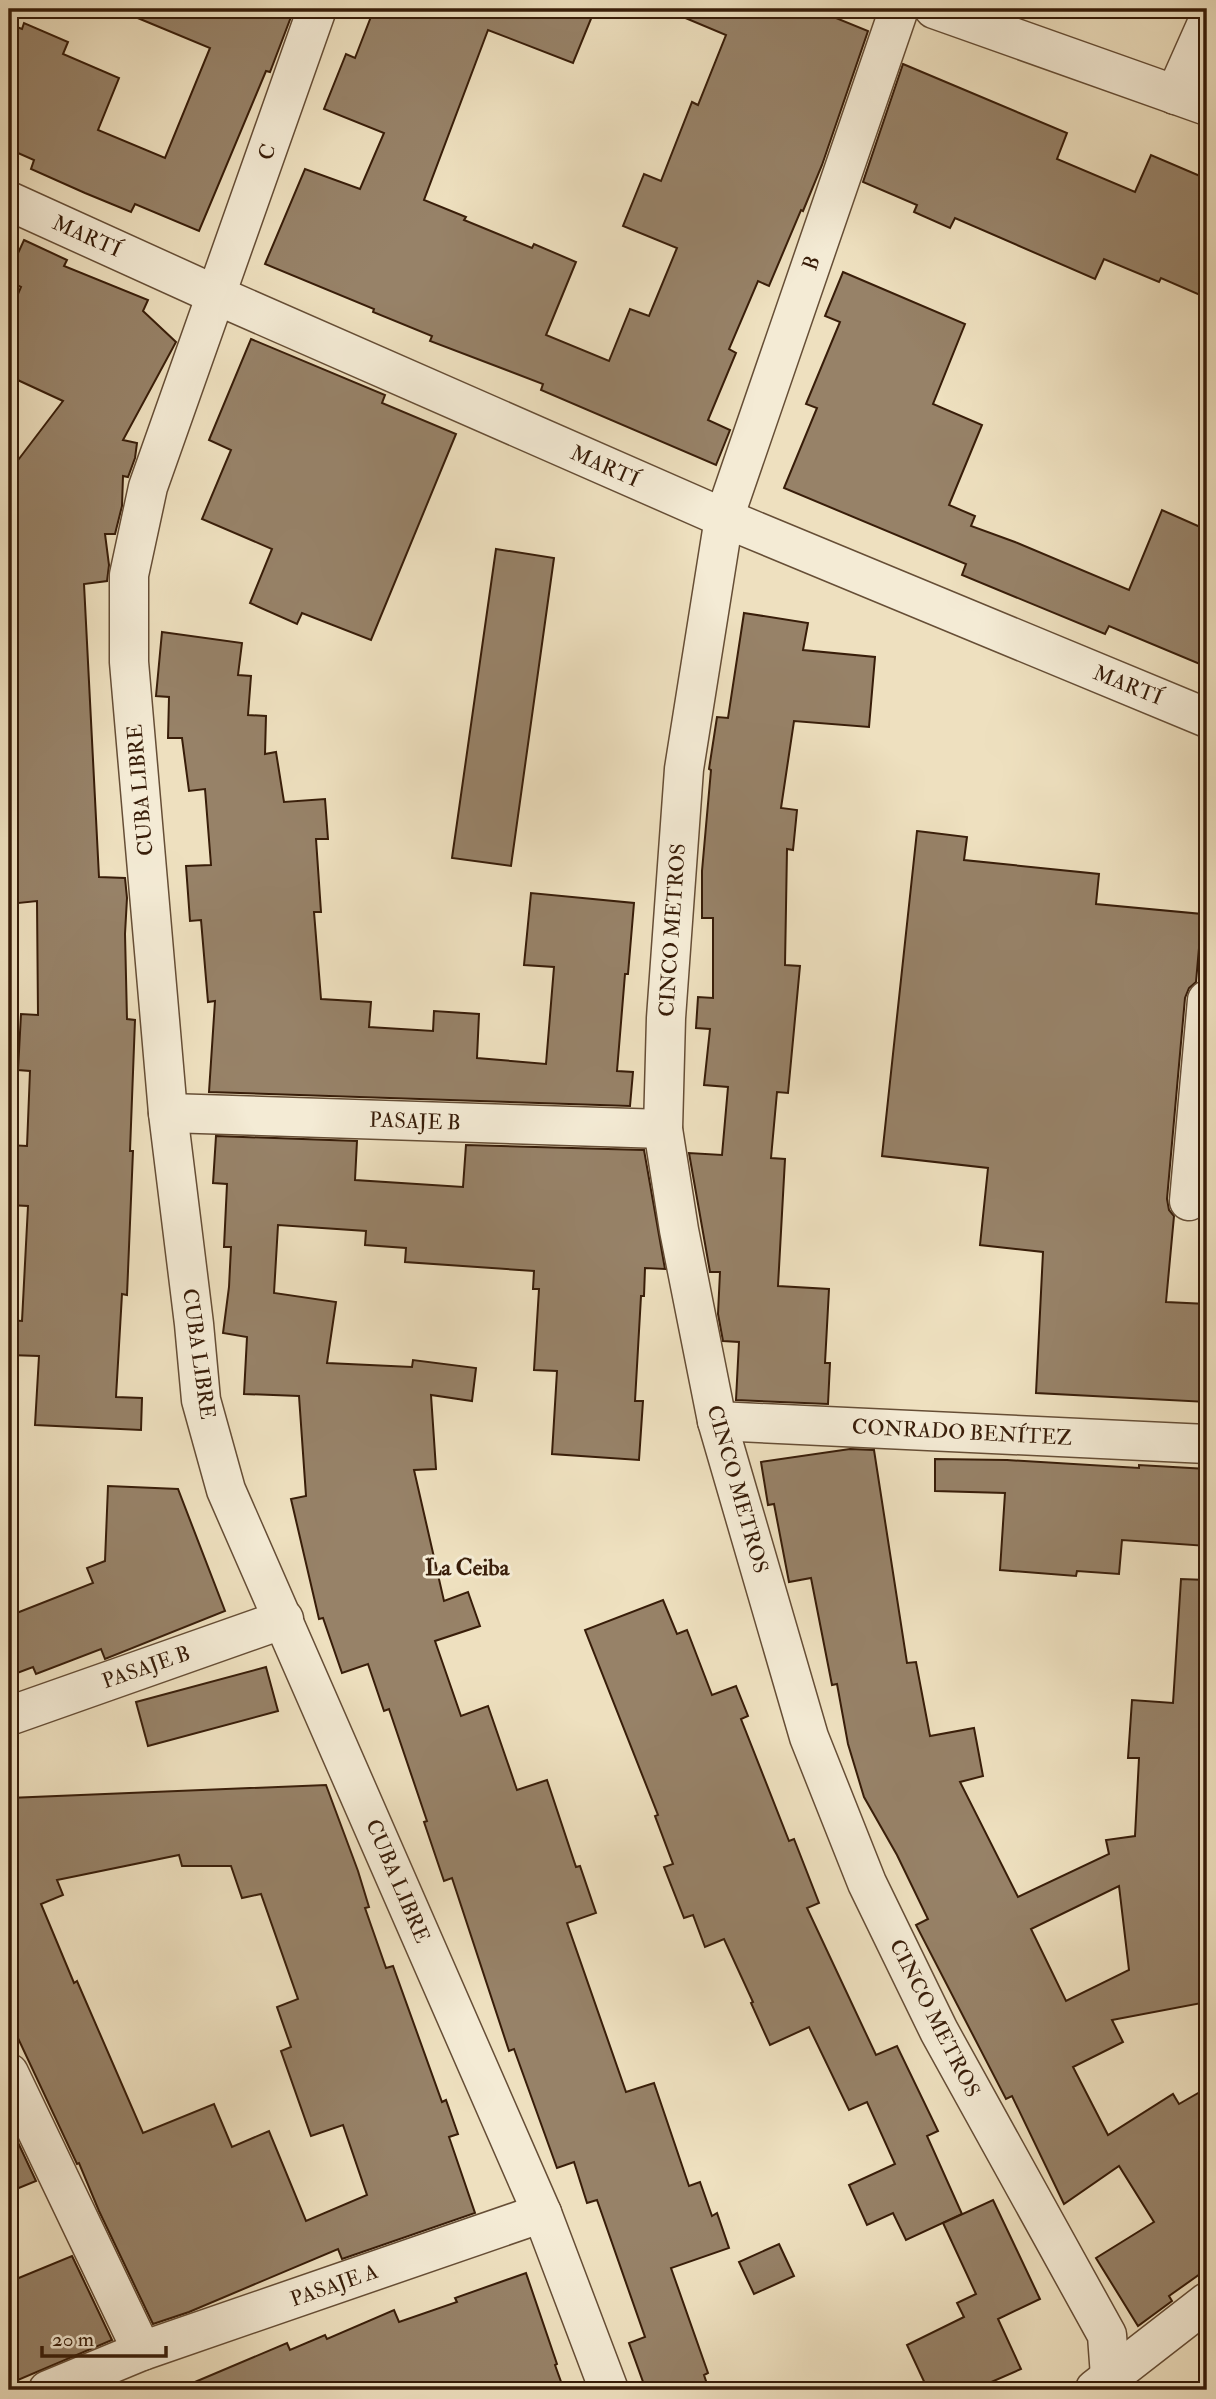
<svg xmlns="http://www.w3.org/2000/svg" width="1216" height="2399" font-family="'IM FELL Double Pica',serif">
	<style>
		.building { fill: #978268; stroke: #381d09; stroke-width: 2; fill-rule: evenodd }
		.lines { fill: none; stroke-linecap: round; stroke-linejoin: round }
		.minor-casing { stroke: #664e36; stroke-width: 41 }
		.minor { stroke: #f4ebd5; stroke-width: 38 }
		.labels { text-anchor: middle; stroke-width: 6; stroke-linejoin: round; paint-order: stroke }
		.street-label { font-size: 21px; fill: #381d09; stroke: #f4ebd5 }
		.neighbourhood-label { font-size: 23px; font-weight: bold; fill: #381d09; stroke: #f4ebd5 }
	</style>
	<rect width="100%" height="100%" fill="#eee0bf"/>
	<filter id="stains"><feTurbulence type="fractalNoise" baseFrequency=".00286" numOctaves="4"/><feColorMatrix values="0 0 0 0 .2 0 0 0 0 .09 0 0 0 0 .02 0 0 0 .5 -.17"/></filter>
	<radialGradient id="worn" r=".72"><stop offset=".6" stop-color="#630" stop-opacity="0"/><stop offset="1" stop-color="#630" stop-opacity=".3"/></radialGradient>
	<!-- building -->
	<g class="building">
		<polygon points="116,9 294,9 270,72 266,71 199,231 135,204 131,212 85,193 31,169 34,160 9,149 9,24 22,29 24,23 68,42 63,54 119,78 98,130 165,158 210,48"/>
		<polygon points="374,9 595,9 573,63 488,30 424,200 466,217 464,220 532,248 534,244 576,262 546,335 609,361 630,309 649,316 677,248 623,226 644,174 661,181 692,102 698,105 726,35 664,9 814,9 868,31 822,165 803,211 801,210 769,286 758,281 729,349 736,353 708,420 730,430 716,465 541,390 543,384 430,341 432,336 373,312 374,309 265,264 305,169 360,189 384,133 324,109 346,54 355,58"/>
		<polygon points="903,64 1067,133 1057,159 1135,192 1151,155 1207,179 1207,298 1161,278 1159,282 1104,259 1095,279 955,218 950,228 914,212 917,205 863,182"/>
		<polygon points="24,240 67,260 64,266 148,300 143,311 176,342 123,440 137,443 135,458 128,477 123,476 122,506 115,534 105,534 109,565 107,581 84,584 99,877 125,878 127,898 125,934 127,1019 135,1020 130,1151 133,1151 127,1295 122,1294 116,1397 142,1398 141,1430 35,1425 39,1356 9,1355 9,1320 22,1321 28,1206 9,1205 9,1145 27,1146 30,1071 18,1070 21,1014 38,1015 37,901 9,904 9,472 63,401 9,376 9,315 21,287 9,281 9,273"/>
		<polygon points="843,272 965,324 933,404 982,425 949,505 975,516 971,526 1015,542 1129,590 1162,510 1207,530 1207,667 1109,626 1105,634 962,575 966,564 784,488 817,408 806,404 840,322 825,316"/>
		<polygon points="251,339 385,395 382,403 456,434 371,640 302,613 297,624 250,603 272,549 202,519 231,450 209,440"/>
		<polygon points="496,549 554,558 511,866 452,858"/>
		<polygon points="744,613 808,623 803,650 875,657 869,727 794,721 781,808 797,810 793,850 787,849 785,965 800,966 788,1093 777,1092 771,1158 785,1159 778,1286 829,1289 825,1363 830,1363 828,1404 736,1400 739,1342 723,1341 718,1314 720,1272 710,1272 689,1153 722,1155 728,1087 704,1085 710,1029 696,1028 698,997 713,998 713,918 702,918 702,871 711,770 709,769 717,717 728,718"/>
		<polygon points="162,632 242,643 238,675 251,676 248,715 266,716 265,754 276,752 284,802 325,799 328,839 316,839 321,912 314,912 321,999 371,1002 369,1027 433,1031 434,1011 479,1014 477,1058 546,1064 554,967 524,965 531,893 634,903 628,974 625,974 617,1071 633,1072 630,1106 209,1092 215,1001 208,1002 201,920 190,921 186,866 211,865 205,789 189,791 182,738 168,738 169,697 156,696"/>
		<polygon points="917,831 967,837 964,860 1099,874 1096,904 1202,914 1196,982 1189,988 1185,998 1167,1199 1169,1210 1174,1216 1166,1302 1207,1304 1207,1402 1036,1393 1043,1252 980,1245 988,1168 882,1156"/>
		<polygon points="216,1136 357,1141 355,1180 463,1187 466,1145 644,1150 665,1269 645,1268 644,1296 641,1296 635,1401 643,1401 639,1460 552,1454 557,1371 534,1370 539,1289 533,1289 534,1271 405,1262 406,1248 365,1245 366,1231 278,1225 274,1293 336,1302 327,1363 412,1367 413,1360 476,1368 472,1401 431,1395 436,1469 414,1470 444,1601 468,1592 480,1626 435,1641 461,1716 488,1706 517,1790 547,1780 576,1867 580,1866 596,1913 567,1923 626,2092 654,2083 689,2186 700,2182 712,2216 717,2213 729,2248 671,2268 708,2373 704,2375 709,2390 646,2390 629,2343 645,2337 597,2200 587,2203 574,2162 557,2168 514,2049 509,2051 452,1878 444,1881 424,1822 427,1821 389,1709 384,1711 368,1664 342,1673 323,1618 319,1619 291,1499 306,1496 299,1396 244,1394 247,1337 223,1333 229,1287 231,1247 224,1247 227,1184 213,1183"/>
		<path d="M850,1449L874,1450L907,1663L916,1662L930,1736L974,1728L983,1776L960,1782L1018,1897L1109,1854L1106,1840L1135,1836L1139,1758H1128L1132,1700L1173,1703L1181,1579L1207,1580V2002L1112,2020L1123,2042L1073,2067L1108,2135L1173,2094L1179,2104L1207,2088V2269L1169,2296L1172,2301L1138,2326L1096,2258L1154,2222L1119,2166L1064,2204L1012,2096L1006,2099L916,1925L928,1919L897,1855L864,1797L848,1744L837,1684L832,1685L811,1578L789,1582L774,1504L768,1505L761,1462ZM1119,1886L1129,1970L1066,2001L1031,1929Z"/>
		<polygon points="935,1459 1007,1460 1139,1468 1139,1465 1207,1469 1207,1546 1122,1540 1119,1574 1077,1571 1076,1576 1000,1570 1005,1493 935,1491"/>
		<polygon points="108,1486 178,1489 225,1611 105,1659 101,1649 36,1674 33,1667 9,1676 9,1616 93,1583 87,1568 105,1561"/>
		<polygon points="663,1600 677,1634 687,1630 712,1695 736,1686 748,1716 741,1719 789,1841 794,1839 819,1903 807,1908 876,2055 897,2046 938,2131 927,2136 962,2214 906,2240 893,2213 867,2225 849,2185 895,2164 867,2102 849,2110 809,2027 770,2045 751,2003 753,2002 724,1939 705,1947 693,1915 684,1918 664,1867 673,1864 655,1816 658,1815 585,1630"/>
		<polygon points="266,1667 278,1711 148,1746 136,1702"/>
		<path d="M326,1785L358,1871L369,1907L365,1908L386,1968L393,1966L442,2102L446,2100L458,2134L449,2137L475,2213L342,2259L338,2249L189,2312L153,2324L99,2211L79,2163L77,2164L9,2019V1798ZM179,1855L182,1866H231L242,1898L261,1894L298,1999L277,2007L291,2047L281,2051L311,2136L343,2125L367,2195L306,2221L269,2131L232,2147L214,2104L143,2133L77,1981L74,1983L41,1904L63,1895L57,1880Z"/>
		<polygon points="14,2134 36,2181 9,2192 9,2136"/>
		<polygon points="993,2200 1040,2299 998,2319 1021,2369 973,2390 928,2390 907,2345 964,2317 957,2303 976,2294 943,2223"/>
		<polygon points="779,2244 794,2276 754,2294 739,2262"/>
		<polygon points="72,2256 112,2340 18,2380 9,2359 9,2282"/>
		<polygon points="526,2273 557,2364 555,2365 564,2390 176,2390 287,2343 290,2350 325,2335 327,2339 394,2310 399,2322 457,2302 455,2298"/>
	</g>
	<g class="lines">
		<!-- minor casing -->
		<g class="minor-casing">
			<g id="minor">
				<polyline points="317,9 148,487 129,575 129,662 168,1113 194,1324 201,1400 226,1490 542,2213 609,2390"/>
				<polyline points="899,9 724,518 684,769 666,1018 663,1129 679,1230 717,1421 809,1737 867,1883 939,2031 1107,2335 1111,2390"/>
				<polyline points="934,9 1207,106"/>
				<polyline points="1175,95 1207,23"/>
				<polyline points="9,201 216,295 724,518 1207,718"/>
				<polyline points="168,1113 663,1129"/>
				<polyline points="1189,1201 1207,1000"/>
				<polyline points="717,1421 1207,1444"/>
				<polyline points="9,1716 284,1619"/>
				<polyline points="9,2073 142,2351"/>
				<polyline points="1095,2389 1207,2302"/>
				<polyline points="48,2390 142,2351 542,2213"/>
			</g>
		</g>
		<!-- minor -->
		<use href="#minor" class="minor"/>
	</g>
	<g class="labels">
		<!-- street labels -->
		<g class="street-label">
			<text transform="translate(267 152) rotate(-71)" y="7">C</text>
			<text transform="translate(87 236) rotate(24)" y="7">MARTÍ</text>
			<text transform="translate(811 263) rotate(-71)" y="7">B</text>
			<text transform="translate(605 466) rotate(24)" y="7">MARTÍ</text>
			<text transform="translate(1128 685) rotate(22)" y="7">MARTÍ</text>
			<text transform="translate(140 790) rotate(-95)" y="7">CUBA LIBRE</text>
			<text transform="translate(672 930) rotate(-86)" y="7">CINCO METROS</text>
			<text transform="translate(415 1121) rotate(2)" y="7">PASAJE B</text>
			<text transform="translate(199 1354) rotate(82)" y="7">CUBA LIBRE</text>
			<text transform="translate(962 1432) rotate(3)" y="7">CONRADO BENÍTEZ</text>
			<text transform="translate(738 1489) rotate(74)" y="7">CINCO METROS</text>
			<text transform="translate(146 1667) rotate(-19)" y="7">PASAJE B</text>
			<text transform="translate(398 1881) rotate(67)" y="7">CUBA LIBRE</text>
			<text transform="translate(935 2018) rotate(63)" y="7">CINCO METROS</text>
			<text transform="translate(334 2285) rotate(-19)" y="7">PASAJE A</text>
		</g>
		<!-- neighbourhood labels -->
		<g class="neighbourhood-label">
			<text x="467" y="1575">La Ceiba</text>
		</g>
	</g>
	<!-- margin -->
	<rect width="1216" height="2399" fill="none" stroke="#eee0bf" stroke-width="35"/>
	<rect x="10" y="10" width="1195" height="2378" fill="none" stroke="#381d09" stroke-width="3.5"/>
	<rect x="18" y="18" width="1181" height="2364" fill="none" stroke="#381d09" stroke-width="2"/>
	<!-- scale -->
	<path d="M42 2346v10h124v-10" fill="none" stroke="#381d09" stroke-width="3.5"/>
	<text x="52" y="2346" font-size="21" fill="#381d09" stroke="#f4ebd5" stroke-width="5" paint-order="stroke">20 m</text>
	<rect width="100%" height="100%" filter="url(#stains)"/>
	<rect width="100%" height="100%" fill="url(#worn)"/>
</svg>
